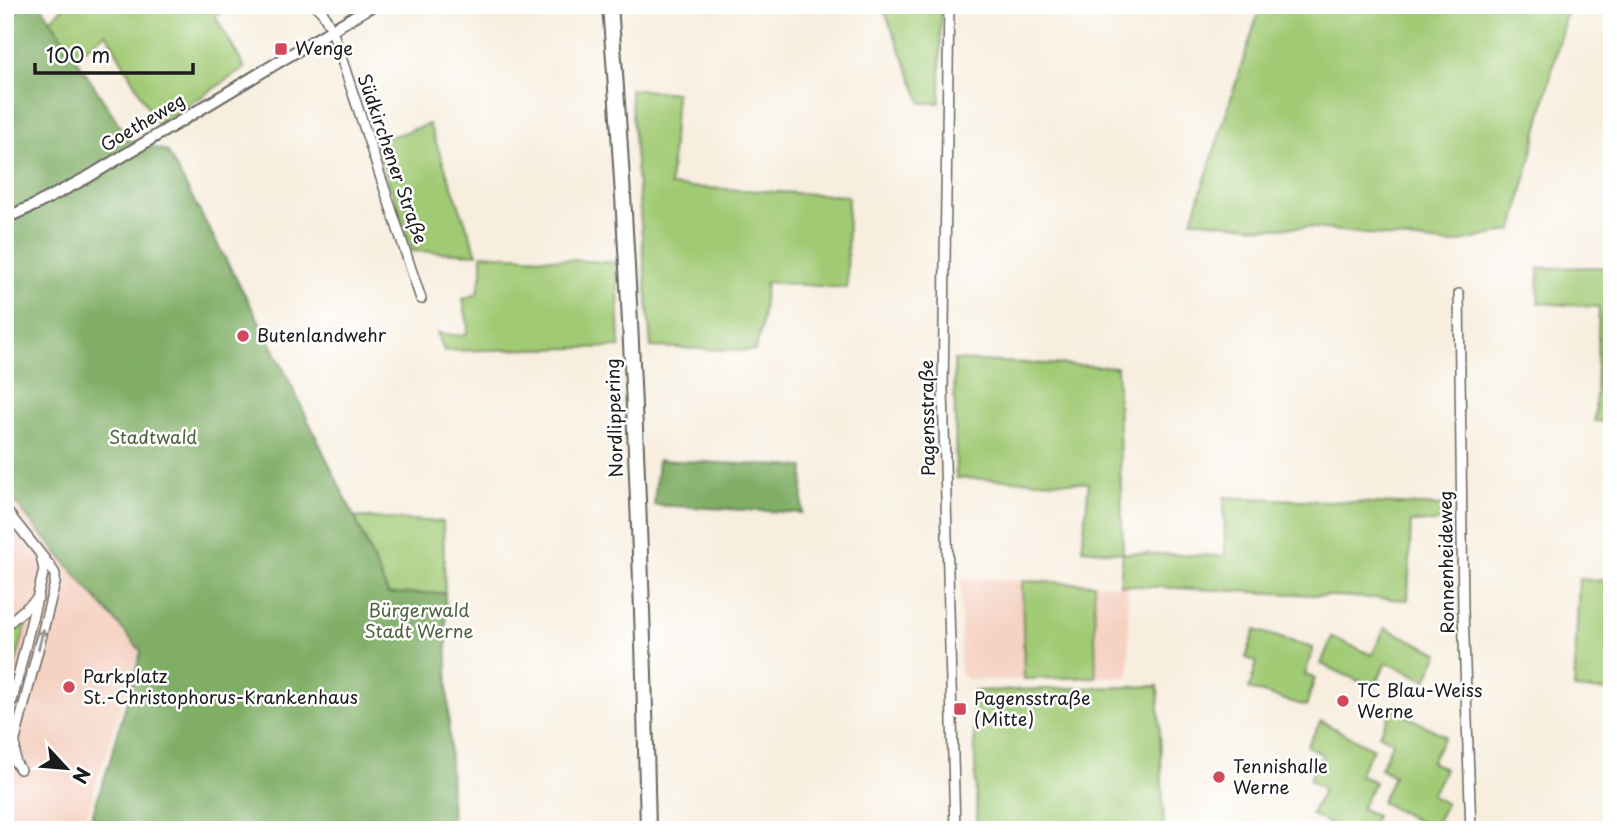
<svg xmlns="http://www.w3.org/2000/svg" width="1617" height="835" font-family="'Playpen Sans',sans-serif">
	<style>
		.built { fill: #f5d2c2 }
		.green { fill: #a1ca75; stroke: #5e7348; stroke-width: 2 }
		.forest { fill: #80ae66; stroke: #4e6541; stroke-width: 2 }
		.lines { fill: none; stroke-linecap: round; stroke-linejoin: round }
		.minor-casing { stroke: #696660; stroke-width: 12 }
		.tertiary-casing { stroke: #696660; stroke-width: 14 }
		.primary-casing { stroke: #696660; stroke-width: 18 }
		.minor { stroke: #fff; stroke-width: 9 }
		.tertiary { stroke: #fff; stroke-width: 10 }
		.primary { stroke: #fff; stroke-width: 14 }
		.oneway { stroke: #999 }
		.poi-dot { fill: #d1495b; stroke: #fff; stroke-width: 2.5 }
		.labels { text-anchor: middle; stroke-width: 5; stroke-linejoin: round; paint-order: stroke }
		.poi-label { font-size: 18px; fill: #1c1c1c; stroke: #fff; text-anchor: start }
		.street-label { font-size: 18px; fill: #1c1c1c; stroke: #fff }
		.park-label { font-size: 18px; fill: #516240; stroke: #fff }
	</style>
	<rect width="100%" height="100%" fill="#fff"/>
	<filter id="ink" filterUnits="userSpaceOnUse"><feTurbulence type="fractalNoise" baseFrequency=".0143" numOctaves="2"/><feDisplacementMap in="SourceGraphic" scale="14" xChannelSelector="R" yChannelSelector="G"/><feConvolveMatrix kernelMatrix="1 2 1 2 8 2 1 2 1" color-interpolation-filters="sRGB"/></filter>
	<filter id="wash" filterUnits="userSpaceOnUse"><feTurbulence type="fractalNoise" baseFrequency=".00686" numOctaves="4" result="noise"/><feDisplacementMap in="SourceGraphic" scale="28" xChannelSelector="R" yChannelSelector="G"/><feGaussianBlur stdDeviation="1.57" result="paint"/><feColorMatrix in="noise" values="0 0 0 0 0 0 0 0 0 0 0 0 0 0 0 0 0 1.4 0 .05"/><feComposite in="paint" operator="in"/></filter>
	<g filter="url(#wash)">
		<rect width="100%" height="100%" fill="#f7eede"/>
		<!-- built -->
		<g class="built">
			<polygon points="17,505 139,650 82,830 5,830 5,520 11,526"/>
			<polygon points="961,579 1022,581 1024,679 966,680 960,672"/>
			<polygon points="1094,584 1128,586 1129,677 1096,677"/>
		</g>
		<!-- green -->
		<g class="green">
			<polygon points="66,5 233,5 215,16 245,68 158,125 106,33 74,57 50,20"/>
			<polygon points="882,5 941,5 940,103 922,103"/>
			<polygon points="1261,5 1568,5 1513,230 1451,244 1307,227 1266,228 1192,220"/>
			<polygon points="630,89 676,93 670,186 848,196 847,288 766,282 761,329 755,351 651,347"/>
			<polygon points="429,124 477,254 412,251 375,142"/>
			<polygon points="482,254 617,263 620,347 444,351 437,333 463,336 467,333 468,325 463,299 477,294 482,274"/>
			<polygon points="1612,267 1612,422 1595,421 1599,307 1538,303 1539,268"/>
			<polygon points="954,360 1117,367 1123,553 1225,556 1224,497 1445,506 1445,522 1411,522 1408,600 1120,585 1123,553 1082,549 1089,483 956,478"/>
			<polygon points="355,517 443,522 445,593 388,594"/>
			<polygon points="1579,579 1612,581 1612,691 1574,689"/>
			<polygon points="1022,581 1094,584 1096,677 1024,679"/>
			<polygon points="25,615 27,621 10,684 5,690 5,638 9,629"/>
			<polygon points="1385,628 1439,653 1426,680 1386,662 1374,688 1321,664 1332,637 1372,655"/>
			<polygon points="1255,630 1313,648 1305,675 1315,678 1306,706 1249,689 1257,662 1246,658"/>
			<polygon points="1158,686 1164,830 977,830 973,691"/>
			<polygon points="1393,709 1445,736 1431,762 1445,769 1431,795 1446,804 1433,829 1381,802 1394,776 1380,768 1393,742 1379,734"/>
			<polygon points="1321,721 1373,749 1359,774 1375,782 1361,808 1376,816 1369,830 1340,830 1311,814 1324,789 1309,780 1323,755 1307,746"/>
		</g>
		<!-- forest -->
		<g class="forest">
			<polygon points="5,5 41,5 130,141 167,151 271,343 353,514 388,594 445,593 452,830 87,830 109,764 141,651 5,491"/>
			<polygon points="658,460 804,467 802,513 654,505"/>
		</g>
	</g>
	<g filter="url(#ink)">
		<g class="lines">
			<!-- minor casing -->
			<g class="minor-casing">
				<g id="minor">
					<polyline points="315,5 323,13 332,30 421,299"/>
					<polyline points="949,5 943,389 955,830"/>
					<polyline points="1459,294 1463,611 1471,830"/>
					<polyline points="5,509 50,566 55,574 55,583 15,740 15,762 20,769"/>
					<polyline points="5,626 38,598"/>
					<polyline points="12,701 44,570 41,556"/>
				</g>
			</g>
			<!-- tertiary casing -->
			<g class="tertiary-casing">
				<polyline id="tertiary" points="5,218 33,206 88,177 373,5"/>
			</g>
			<!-- primary casing -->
			<g class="primary-casing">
				<path id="primary" d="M610,5C631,280 642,555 648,830"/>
			</g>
			<!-- minor -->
			<use href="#minor" class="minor"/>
			<!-- tertiary -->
			<use href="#tertiary" class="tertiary"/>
			<!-- primary -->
			<use href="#primary" class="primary"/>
		</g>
		<!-- one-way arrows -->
		<defs><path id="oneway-shaft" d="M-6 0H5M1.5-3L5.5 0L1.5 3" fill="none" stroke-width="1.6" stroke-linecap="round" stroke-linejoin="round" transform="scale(1.75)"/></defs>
		<use class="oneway" href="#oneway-shaft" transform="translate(41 639) rotate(-76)"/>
	</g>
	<!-- markers -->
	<g class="poi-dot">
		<rect x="274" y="42" width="14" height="14" rx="3.5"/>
		<circle cx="243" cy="336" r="7"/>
		<circle cx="69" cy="687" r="7"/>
		<circle cx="1343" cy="701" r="7"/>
		<rect x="953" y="702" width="14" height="14" rx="3.5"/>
		<circle cx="1219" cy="777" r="7"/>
	</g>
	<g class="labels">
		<!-- poi labels -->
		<g class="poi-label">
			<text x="295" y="55">Wenge</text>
			<text x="257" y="342">Butenlandwehr</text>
			<text x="83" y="683">Parkplatz<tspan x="83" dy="21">St.-Christophorus-Krankenhaus</tspan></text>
			<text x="1357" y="697">TC Blau-Weiss<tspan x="1357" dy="21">Werne</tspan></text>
			<text x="974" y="705">Pagensstraße<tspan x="974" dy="21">(Mitte)</tspan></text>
			<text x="1233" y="773">Tennishalle<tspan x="1233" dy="21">Werne</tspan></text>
		</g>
		<!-- street labels -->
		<g class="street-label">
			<text transform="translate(143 123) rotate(-31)" y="6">Goetheweg</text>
			<text transform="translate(392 159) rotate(71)" y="6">Südkirchener Straße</text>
			<text transform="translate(615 418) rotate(-92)" y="6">Nordlippering</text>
			<text transform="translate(928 418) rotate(-91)" y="6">Pagensstraße</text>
			<text transform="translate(1447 562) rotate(-91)" y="6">Ronnenheideweg</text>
		</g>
		<!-- park labels -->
		<g class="park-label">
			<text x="153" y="444">Stadtwald</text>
			<text x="419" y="617">Bürgerwald<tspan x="419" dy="21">Stadt Werne</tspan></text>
		</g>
	</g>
	<!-- margin -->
	<rect width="1617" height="835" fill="none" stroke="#fff" stroke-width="28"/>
	<!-- north arrow -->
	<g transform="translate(66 768) rotate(116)" stroke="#ffffff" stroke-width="5" paint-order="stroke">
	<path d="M0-5L12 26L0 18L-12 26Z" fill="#1c1c1c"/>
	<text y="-10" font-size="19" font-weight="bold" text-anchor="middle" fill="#1c1c1c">N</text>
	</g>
	<!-- scale -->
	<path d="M35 63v10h158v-10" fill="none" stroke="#1c1c1c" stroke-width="3.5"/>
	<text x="46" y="63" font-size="21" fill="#1c1c1c" stroke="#ffffff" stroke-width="5" paint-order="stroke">100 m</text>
</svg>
